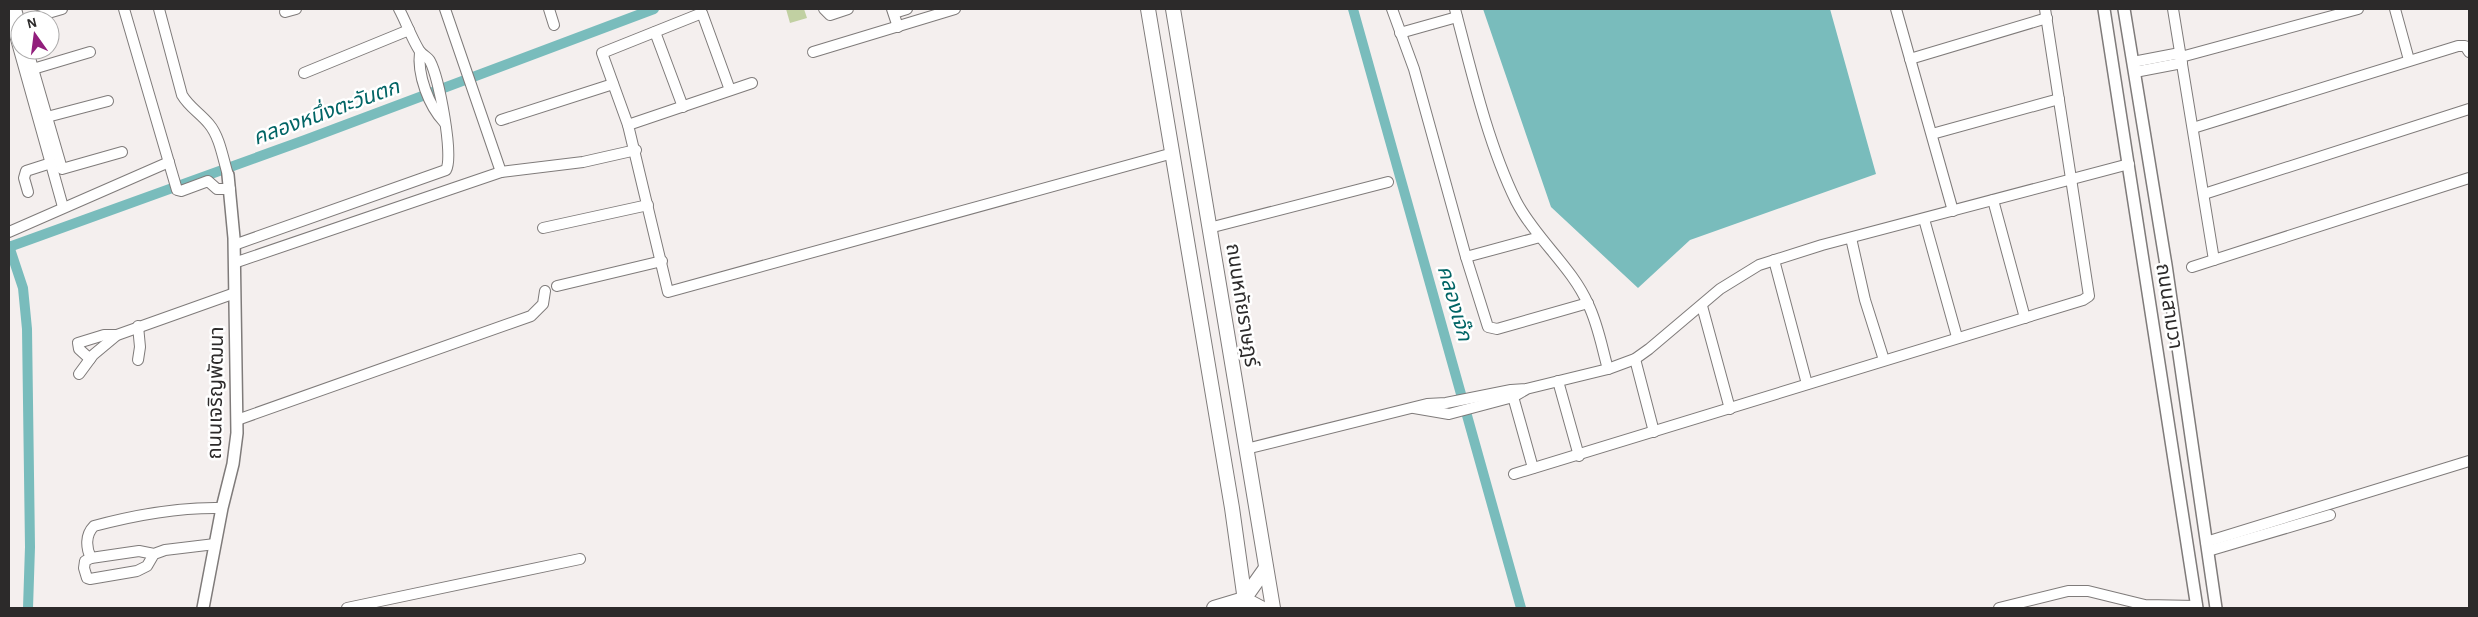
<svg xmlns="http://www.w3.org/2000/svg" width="2478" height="617" font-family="'Alegreya Sans','Noto Sans Thai',sans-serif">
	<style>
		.green { fill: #c1d0a2 }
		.water { fill: #79bcbc }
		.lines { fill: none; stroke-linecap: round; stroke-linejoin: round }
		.canal { stroke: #79bcbc; stroke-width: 10 }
		.minor-casing { stroke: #7f7b7a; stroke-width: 12 }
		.tertiary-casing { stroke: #7f7b7a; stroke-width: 14 }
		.secondary-casing { stroke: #7f7b7a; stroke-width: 16 }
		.minor { stroke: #fff; stroke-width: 10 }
		.tertiary { stroke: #fff; stroke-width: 11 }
		.secondary { stroke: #fff; stroke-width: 14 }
		.labels { text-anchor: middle; stroke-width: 5; stroke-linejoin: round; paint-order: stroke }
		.street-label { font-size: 20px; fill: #2c2a2a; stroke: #fff }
		.water-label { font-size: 21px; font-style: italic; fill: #006465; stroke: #fff }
	</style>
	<rect width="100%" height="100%" fill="#f4efee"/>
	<!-- green -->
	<polygon class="green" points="786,9 804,9 807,18 790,23"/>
	<!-- water -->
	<polygon class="water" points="1483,9 1830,9 1876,174 1690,240 1638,288 1551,207"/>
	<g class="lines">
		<!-- canal -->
		<g class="canal">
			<polyline points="1353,9 1521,608"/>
			<polyline points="9,246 23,288 27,329 30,547 28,608"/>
			<polyline points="9,247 305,140 654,9"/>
		</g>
		<!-- minor casing -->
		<g class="minor-casing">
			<g id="minor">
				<polyline points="16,9 20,23"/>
				<polyline points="124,9 177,190 181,191 208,181 217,189 230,189"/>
				<path d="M159,9L182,95C189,107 200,113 209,124C220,137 223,159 228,175"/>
				<polyline points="445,9 501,172"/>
				<polyline points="549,9 554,25"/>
				<polyline points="824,9 830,15 848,9"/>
				<polyline points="892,9 898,27"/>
				<polyline points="1392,9 1414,69 1466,257 1488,327 1497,329 1588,303"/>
				<path d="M1455,9C1471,70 1488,144 1516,201C1535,238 1572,267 1588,304C1598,324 1602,348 1608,369"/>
				<polyline points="1896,9 1953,211"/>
				<polyline points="2173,9 2214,260"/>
				<polyline points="2395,9 2409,60"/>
				<polyline points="285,12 296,9"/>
				<polyline points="894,13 907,9"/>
				<polyline points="9,14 63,207"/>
				<polyline points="24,20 62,9"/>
				<polyline points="655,32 683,107"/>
				<polyline points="1400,33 1457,17"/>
				<polyline points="28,50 33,69 90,52"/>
				<path d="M420,52C417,75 429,106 444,122"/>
				<polyline points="813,52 955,9"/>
				<polyline points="2181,57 2358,9"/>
				<polyline points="1910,59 2047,18"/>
				<polyline points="2133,62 2180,53"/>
				<polyline points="33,69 62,169 122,152"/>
				<polyline points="2135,72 2182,63"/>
				<polyline points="304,73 409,30"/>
				<polyline points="752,83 628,125 668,292 1173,153"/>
				<polyline points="47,117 108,101"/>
				<polyline points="501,120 613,84"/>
				<polyline points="628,125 602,53 702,13 730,90"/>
				<polyline points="2193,128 2458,46 2465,46 2469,52"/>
				<polyline points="1932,134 2059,99"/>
				<polyline points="28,192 24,178 26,171 51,163"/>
				<polyline points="2204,194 2469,109"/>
				<polyline points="1993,200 2025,318"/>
				<polyline points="1924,219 1957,337"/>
				<polyline points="543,228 648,205"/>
				<polyline points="1209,228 1388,182"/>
				<polyline points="9,232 169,162"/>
				<polyline points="1851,238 1865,300 1884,360"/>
				<path d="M234,245L446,170C454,156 439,78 430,61C428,57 422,55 419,50C411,37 406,22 399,9"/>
				<polyline points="1466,257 1540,237"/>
				<polyline points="1774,260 1807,384"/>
				<polyline points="234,263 501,172 583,162 636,150"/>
				<polyline points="2192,267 2469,178"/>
				<polyline points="557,286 662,261"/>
				<polyline points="1702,306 1730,409"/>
				<polyline points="90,359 79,349 78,343 104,335 117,335"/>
				<polyline points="1635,359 1654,432"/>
				<polyline points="138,360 140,347 138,326"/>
				<polyline points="79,374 93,355 117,335 235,293"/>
				<polyline points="1558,381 1579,456"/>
				<polyline points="1512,393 1533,468"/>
				<polyline points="1414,408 1449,414 1513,397 1525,390"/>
				<polyline points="237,420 531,316 543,304 545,291"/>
				<polyline points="1246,449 1427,404 1446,403 1511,390 1526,389 1608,369 1635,359 1649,349 1720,289 1759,265 1822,245 2129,164"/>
				<polyline points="1514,474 2083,300 2089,296 2045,9"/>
				<polyline points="2206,542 2469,461"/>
				<polyline points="2208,551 2330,515"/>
				<polyline points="154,554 139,551 91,558 85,561 84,568 87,578 90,579 137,571 147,566 154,554 165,550 215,544"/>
				<path d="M91,558C86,548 85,535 94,526C135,515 180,507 222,508"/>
				<polyline points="347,608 580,559"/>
				<polyline points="1999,608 2068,591 2088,591 2145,605 2197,606"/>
			</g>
		</g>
		<!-- tertiary casing -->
		<g class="tertiary-casing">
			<g id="tertiary">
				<polyline points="2104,9 2197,608"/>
				<polyline points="2124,9 2166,265 2216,608"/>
				<polyline points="203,608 222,508 233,464 237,433 234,238 228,175"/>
			</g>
		</g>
		<!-- secondary casing -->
		<g class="secondary-casing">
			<g id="secondary">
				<polyline points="1148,9 1232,508 1246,608"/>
				<polyline points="1173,9 1273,608"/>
				<polyline points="1244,599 1266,568"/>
				<polyline points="1244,599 1261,608"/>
				<polyline points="1214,608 1244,599"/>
			</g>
		</g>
		<!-- minor -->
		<use href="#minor" class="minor"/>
		<!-- tertiary -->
		<use href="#tertiary" class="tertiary"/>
		<!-- secondary -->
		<use href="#secondary" class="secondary"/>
	</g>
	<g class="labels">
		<!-- street labels -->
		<g class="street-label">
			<text transform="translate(1243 305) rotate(81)" y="7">ถนนหทัยราษฎร์</text>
			<text transform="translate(2170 306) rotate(81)" y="7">ถนนสามวา</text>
			<text transform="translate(215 393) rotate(-89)" y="7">ถนนเจริญพัฒนา</text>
		</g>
		<!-- water labels -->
		<g class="water-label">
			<text transform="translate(326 112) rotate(-20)" y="7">คลองหนึ่งตะวันตก</text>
			<text transform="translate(1455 303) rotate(74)" y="7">คลองเจ๊ก</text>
		</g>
	</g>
	<!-- border -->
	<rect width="2478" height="617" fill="none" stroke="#2c2a2a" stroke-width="20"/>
	<!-- north arrow -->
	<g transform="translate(35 35) rotate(346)"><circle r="24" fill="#ffffff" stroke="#abaaaa"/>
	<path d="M0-4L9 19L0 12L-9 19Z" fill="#921e7c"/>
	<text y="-8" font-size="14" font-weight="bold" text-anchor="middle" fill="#2c2a2a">N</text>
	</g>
</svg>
